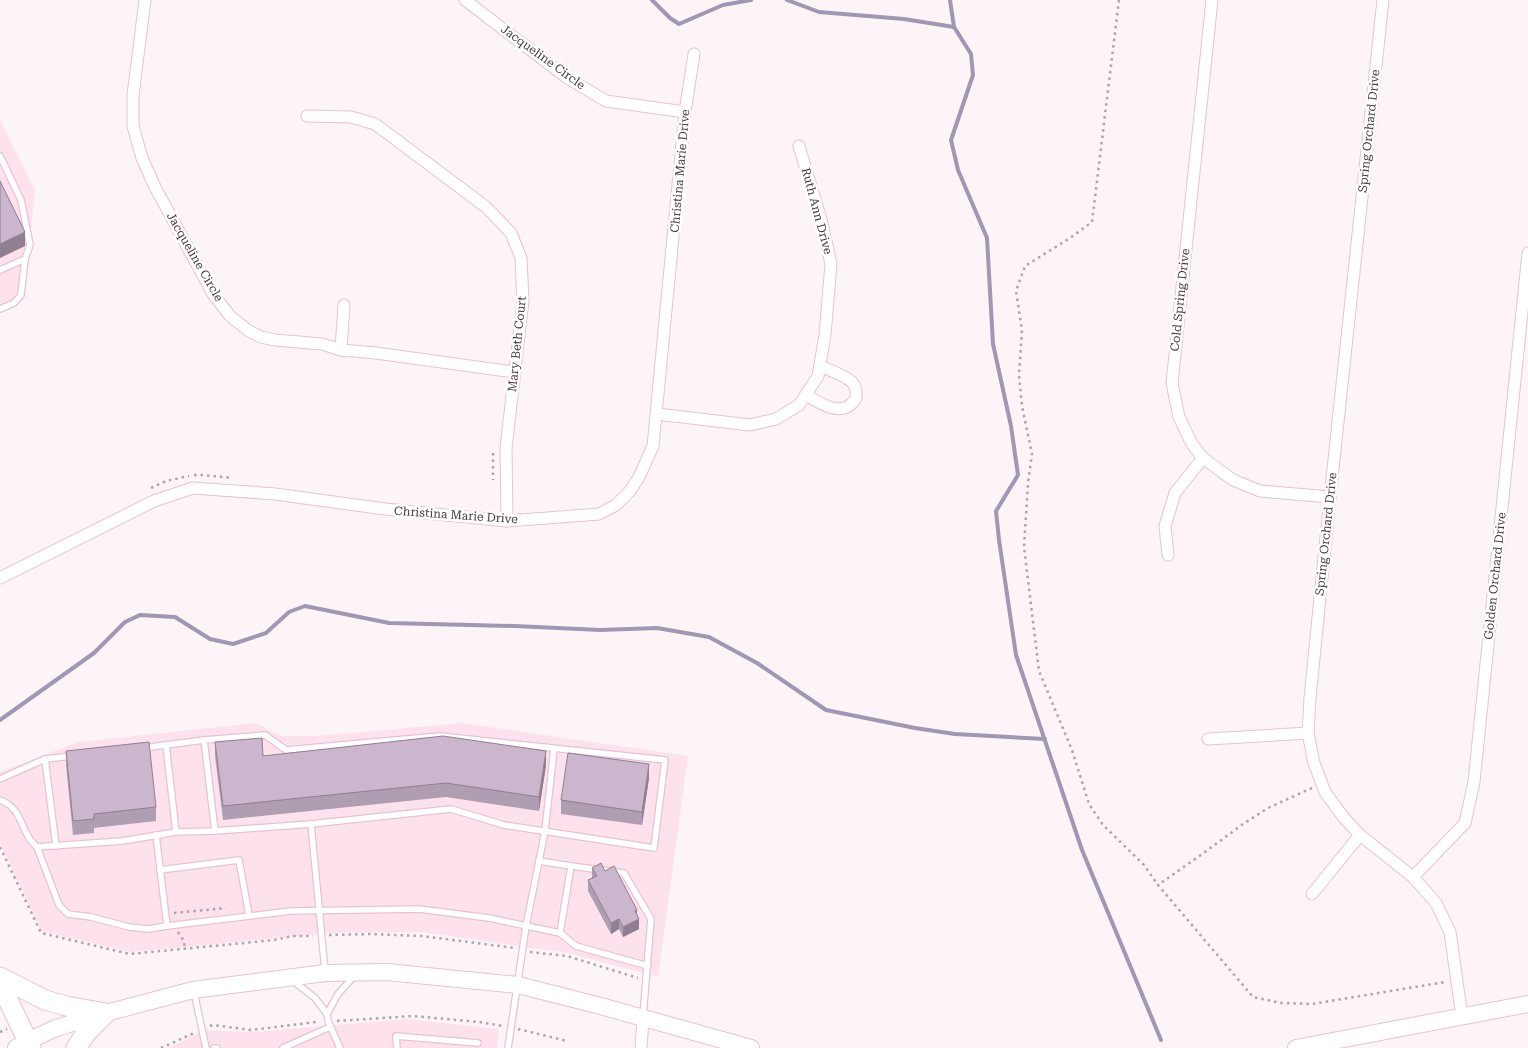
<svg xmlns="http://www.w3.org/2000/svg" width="1528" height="1048" font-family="'Roboto Serif',serif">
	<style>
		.built { fill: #fde2ee }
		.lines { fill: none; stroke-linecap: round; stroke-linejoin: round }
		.stream { stroke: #9f97b3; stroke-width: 4 }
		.service-casing { stroke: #e6c3d3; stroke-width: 8 }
		.minor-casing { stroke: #e6c3d3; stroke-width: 13 }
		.secondary-casing { stroke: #e6c3d3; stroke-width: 18 }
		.primary-casing { stroke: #e6c3d3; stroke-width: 21 }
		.path { stroke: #afa4a8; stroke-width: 2.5; stroke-dasharray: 2.5 4; stroke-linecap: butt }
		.service { stroke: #fff; stroke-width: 5.5 }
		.minor { stroke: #fff; stroke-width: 11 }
		.secondary { stroke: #fff; stroke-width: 16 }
		.primary { stroke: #fff; stroke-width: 19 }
		.wall { fill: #af9db1 }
		.shaded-wall { fill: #8f7f90 }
		.building { fill: #ccb6ce; stroke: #8f7f90 }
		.labels { text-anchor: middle; stroke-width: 5; stroke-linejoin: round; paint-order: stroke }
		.street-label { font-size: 12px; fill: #46383e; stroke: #fff }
	</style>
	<rect width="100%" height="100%" fill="#fcf4f7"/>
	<!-- built -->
	<g class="built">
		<polygon points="0,120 35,190 24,299 0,310"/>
		<polygon points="256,723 280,736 318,736 462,723 688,756 658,977 568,953 421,932 332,933 131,952 41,931 0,843 0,772 78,742"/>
		<polygon points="406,1019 499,1029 497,1048 168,1048 205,1030 255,1032"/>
	</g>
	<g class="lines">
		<!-- stream -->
		<g class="stream">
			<polyline points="652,0 670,18 679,24 723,5 751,0"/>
			<polyline points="787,0 819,12 904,19 954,27"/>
			<polyline points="950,0 954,27 971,54 973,75 951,140 958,170 987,238 993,344 1011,426 1018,475 996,511 999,540 1016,655 1082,850 1161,1040"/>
			<polyline points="0,720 94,653 125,622 140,615 175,617 210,639 233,644 266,633 289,612 305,606 389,623 515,626 600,630 657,628 709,637 757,663 826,710 915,728 955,734 1045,739"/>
		</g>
		<!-- service casing -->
		<g class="service-casing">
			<g id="service">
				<polyline points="0,156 21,200 30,245 25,259 21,295 14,303 0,309"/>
				<polyline points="0,270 25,259"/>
				<polyline points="204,740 215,831"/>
				<polyline points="166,745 176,832"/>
				<polyline points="45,759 56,846"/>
				<polyline points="0,779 45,759 72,756"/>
				<path d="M0,800C19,807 20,823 29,838C31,841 34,844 37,847L122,841L176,832L215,831L311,824L451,809L504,825L654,848L665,760L440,736L286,750L265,735L204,740L143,748"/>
				<polyline points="311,824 325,971"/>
				<polyline points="37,847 59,905 68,914 91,917 129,927 148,929 167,926 156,835"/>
				<polyline points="539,861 571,866 560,933"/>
				<polyline points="571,866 624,873 651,919 643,1016"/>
				<polyline points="160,870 239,860 249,915"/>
				<polyline points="167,926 291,911 419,909 489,918 560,933 576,946 648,966"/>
				<polyline points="292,980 315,998 327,1014 328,1021 340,1048"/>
				<polyline points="194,992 206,1048"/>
				<polyline points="327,1014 338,994 355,975"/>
				<polyline points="214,1048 217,1048"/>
				<polyline points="283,1048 330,1027"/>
				<polyline points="397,1048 396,1036 478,1043"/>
				<polyline points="508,1048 526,926 545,831 554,749"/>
			</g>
		</g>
		<!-- minor casing -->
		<g class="minor-casing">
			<g id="minor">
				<polyline points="145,0 133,95 133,126 142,158 155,187 213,294 230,316 249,331 261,337 275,340 322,344 341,350 376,353 514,372"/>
				<polyline points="465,0 566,77 606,101 685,112"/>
				<polyline points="1212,0 1172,383 1179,417 1192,444 1203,458 1233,480 1260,491 1330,497"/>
				<polyline points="1383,0 1330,497 1310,698 1308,733 1314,763 1325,792 1344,818 1360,835 1413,877 1436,903 1450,932 1462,1017"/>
				<polyline points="307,116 351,117 375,124 486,207 511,233 521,258 523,301 506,448 507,521"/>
				<polyline points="341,350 344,305"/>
				<path d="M806,395C818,402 840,417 852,403C854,402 856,399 856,397C857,392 855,385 852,382C844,375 829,370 820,366"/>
				<polyline points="657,414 750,425 776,419 799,405 818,376 825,335 831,264 822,223 799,146"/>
				<polyline points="1168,555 1165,526 1175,493 1203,458"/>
				<polyline points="0,578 154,501 193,488 275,494 385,509 507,521 599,514 616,505 630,491 639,477 653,446 685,112 694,54"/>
				<polyline points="1208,739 1308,733"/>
				<polyline points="1413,877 1465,823 1474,782 1528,253"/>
				<polyline points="1312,894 1360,835"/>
				<polyline points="641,1048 643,1019"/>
			</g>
		</g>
		<!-- secondary casing -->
		<g class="secondary-casing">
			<g id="secondary">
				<polyline points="16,1048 28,1041 56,1028 106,1013 193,990 325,973 387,972 518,985 597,1005 751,1048"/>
				<polyline points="1296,1048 1528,1004"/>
			</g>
		</g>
		<!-- primary casing -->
		<g class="primary-casing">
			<g id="primary">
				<polyline points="0,977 45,1000 66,1006 106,1013"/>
				<polyline points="0,983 31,1048"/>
				<polyline points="76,1048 87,1032 106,1013"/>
			</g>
		</g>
		<!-- path -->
		<g class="path">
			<polyline points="1119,0 1092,222 1070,238 1025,266 1016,291 1022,330 1019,375 1022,406 1032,454 1028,483 1024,547 1039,671 1072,750 1089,804 1103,825 1144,865 1158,885"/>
			<polyline points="493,453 493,480"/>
			<polyline points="194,475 202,475 233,478"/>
			<polyline points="151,488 166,481 189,476"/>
			<polyline points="1312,788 1268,808 1243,824 1205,852 1158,885 1253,997 1281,1003 1312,1004 1445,982"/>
			<polyline points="0,847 41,933 130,954 274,940 293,936 313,936"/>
			<polyline points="174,913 226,908"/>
			<polyline points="178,932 184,941 185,949"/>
			<polyline points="329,935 371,934 422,936 515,948"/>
			<polyline points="530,952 567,956 638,978"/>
			<polyline points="337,1021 413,1016 479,1022 503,1026"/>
			<polyline points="210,1026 213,1025 251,1030 316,1022"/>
			<polyline points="518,1029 567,1041"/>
			<polyline points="0,1032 7,1029"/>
			<polyline points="161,1048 194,1033"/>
		</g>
		<!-- service -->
		<use href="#service" class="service"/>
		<!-- minor -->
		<use href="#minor" class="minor"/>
		<!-- secondary -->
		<use href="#secondary" class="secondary"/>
		<!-- primary -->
		<use href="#primary" class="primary"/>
	</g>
	<!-- wall -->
	<g class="wall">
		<polygon points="215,742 263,756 546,765 539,811 446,797 223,820 215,756"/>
		<polygon points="66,751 156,807 156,821 94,828 94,833 73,835 66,765"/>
		<polygon points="649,778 642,825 561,814 561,800"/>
		<polygon points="592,868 605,871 637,915 639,929 623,937 619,929 611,934 588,891 588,880 592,878"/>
	</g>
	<!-- shaded-wall -->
	<g class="shaded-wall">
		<polygon points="25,232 25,246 0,258 0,244"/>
		<polygon points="546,751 546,765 539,811 539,797"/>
		<polygon points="649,764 649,778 642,825 642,812"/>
		<polygon points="637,910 637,920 639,919 639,929 623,937 623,927 635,911"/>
		<polygon points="619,919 619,929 611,934 611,923"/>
	</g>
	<!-- building -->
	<g class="building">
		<polygon points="0,181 25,232 0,244"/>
		<polygon points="443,736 546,751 539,797 446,783 223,806 215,742 262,738 263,756"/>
		<polygon points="149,742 156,807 94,814 94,819 73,821 66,751"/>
		<polygon points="568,753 649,764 642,812 561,800"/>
		<polygon points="601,863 605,871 614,866 637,910 635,911 639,919 623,927 619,919 611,923 588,880 597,876 592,868"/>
	</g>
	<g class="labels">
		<!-- street labels -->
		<g class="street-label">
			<text transform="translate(543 57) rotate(36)" y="4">Jacqueline Circle</text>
			<text transform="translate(1369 131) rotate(-84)" y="4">Spring Orchard Drive</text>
			<text transform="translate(680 171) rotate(-85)" y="4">Christina Marie Drive</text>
			<text transform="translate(817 211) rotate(75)" y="4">Ruth Ann Drive</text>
			<text transform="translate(195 257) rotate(60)" y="4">Jacqueline Circle</text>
			<text transform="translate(1180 300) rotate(-84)" y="4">Cold Spring Drive</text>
			<text transform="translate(517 344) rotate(-84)" y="4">Mary Beth Court</text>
			<text transform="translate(456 515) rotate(4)" y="4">Christina Marie Drive</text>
			<text transform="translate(1326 534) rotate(-84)" y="4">Spring Orchard Drive</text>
			<text transform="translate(1495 576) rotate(-84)" y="4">Golden Orchard Drive</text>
		</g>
	</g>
</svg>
